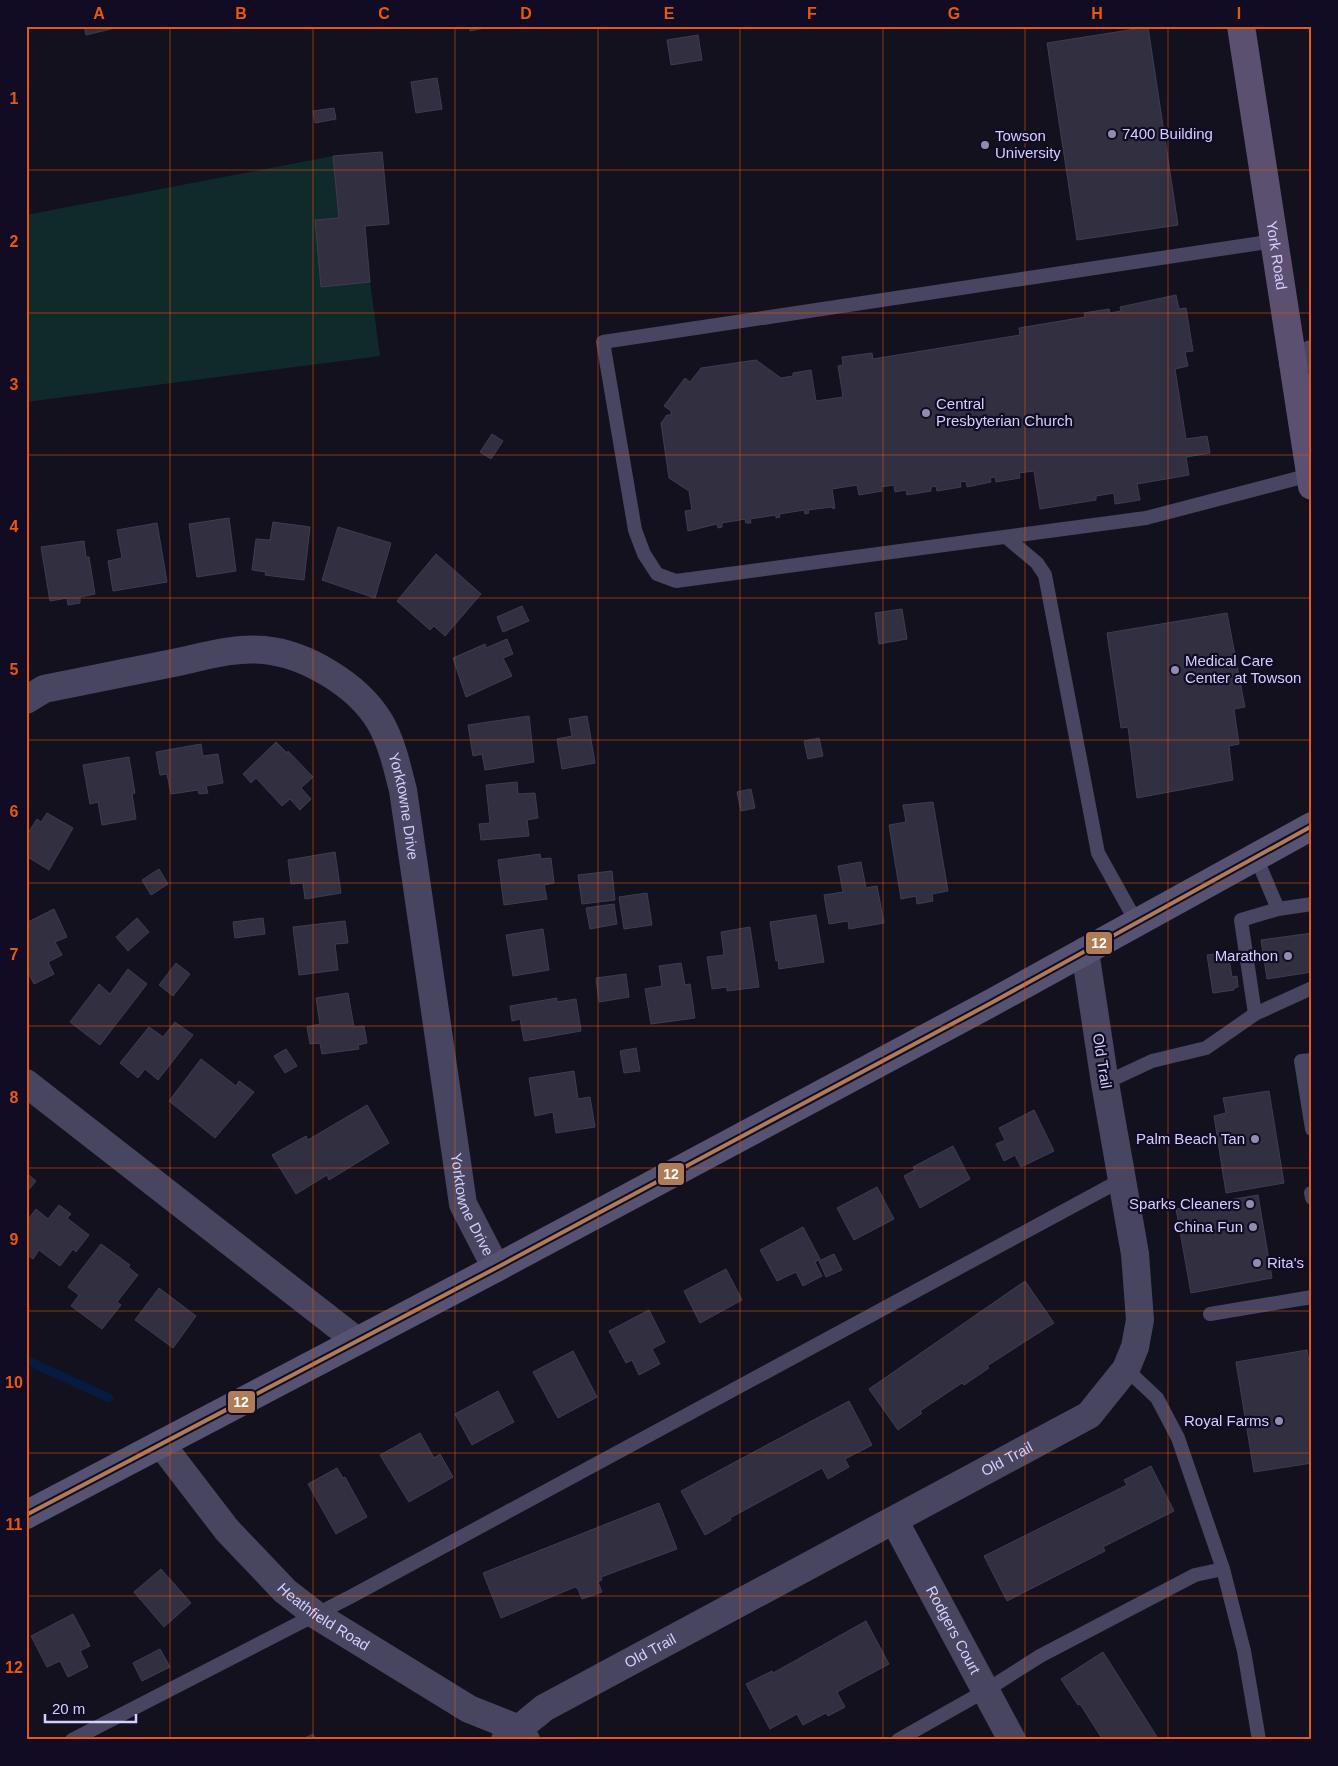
<svg xmlns="http://www.w3.org/2000/svg" width="1338" height="1766" font-family="Arial,sans-serif">
	<style>
		.green { fill: #102a2b }
		.lines { fill: none; stroke-linecap: round; stroke-linejoin: round }
		.stream { stroke: #071a40; stroke-width: 9 }
		.building { fill: #322f41; stroke: #403b53 }
		.lane { stroke: #47455f; stroke-width: 14 }
		.street { stroke: #47455f; stroke-width: 28 }
		.secondary { stroke: #555272; stroke-width: 28 }
		.primary { stroke: #5c5070; stroke-width: 28 }
		.bus-1-casing { stroke: #110c23; stroke-width: 8 }
		.bus-1 { stroke: #b07c57; stroke-width: 4 }
		.grid { fill: none; stroke: #e8590c; stroke-width: 1; stroke-opacity: 0.55 }
		.poi-dot { fill: #918cb0; stroke: #110c23; stroke-width: 2 }
		.labels { text-anchor: middle; stroke-width: 4.5; stroke-linejoin: round; paint-order: stroke }
		.poi-label { font-size: 15px; fill: #d5cfff; stroke: #110c23; text-anchor: start }
		.street-label { font-size: 15px; fill: #d5cfff; stroke: #110c23 }
		.line-badge { stroke: #110c23; stroke-width: 2 }
		.badge-label { font-size: 14px; text-anchor: middle; font-weight: bold; fill: #fff }
		.neatline { fill: none; stroke: #e8590c; stroke-width: 2 }
		.grid-label { font-size: 16px; text-anchor: middle; font-weight: bold; fill: #e8590c }
	</style>
	<rect width="100%" height="100%" fill="#14111e"/>
	<!-- green -->
	<polygon class="green" points="333,156 339,218 315,220 322,287 370,282 380,356 26,402 26,215"/>
	<g class="lines">
		<!-- stream -->
		<polyline class="stream" points="26,1360 109,1398"/>
	</g>
	<!-- building -->
	<g class="building">
		<polygon points="84,26 114,26 115,28 86,35"/>
		<polygon points="469,26 494,26 470,31"/>
		<polygon points="1148,27 1178,225 1077,240 1047,43"/>
		<polygon points="698,35 702,60 671,65 667,40"/>
		<polygon points="437,78 442,109 416,113 411,82"/>
		<polygon points="334,108 336,119 315,123 313,111"/>
		<polygon points="382,152 389,224 365,226 370,282 321,287 315,220 339,218 333,156"/>
		<polygon points="1176,295 1179,309 1186,308 1193,351 1185,352 1188,366 1175,369 1186,439 1207,436 1210,453 1186,457 1189,475 1137,484 1140,500 1115,504 1114,493 1096,496 1096,500 1040,509 1034,471 1019,473 1020,478 996,482 995,477 990,478 991,482 967,487 966,481 960,482 961,487 937,491 936,486 931,487 931,491 907,495 906,490 895,492 894,485 881,487 882,491 859,495 857,485 832,489 835,508 833,509 832,507 808,510 809,513 805,514 804,510 779,514 780,517 776,518 776,515 750,519 751,523 746,523 745,519 722,523 722,527 718,528 717,524 688,531 685,511 692,510 689,491 669,478 661,423 667,415 671,415 671,411 664,406 685,378 690,382 701,368 756,360 781,378 793,376 793,373 811,370 816,401 843,397 838,366 843,365 842,357 872,353 873,359 1020,335 1019,328 1085,317 1084,313 1109,309 1110,313 1121,311 1120,307"/>
		<polygon points="492,434 503,441 491,459 480,452"/>
		<polygon points="229,518 236,571 197,577 189,524"/>
		<polygon points="273,522 310,527 304,580 265,575 266,572 252,570 256,539 270,540"/>
		<polygon points="157,523 167,582 113,591 108,561 122,558 117,530"/>
		<polygon points="338,527 391,543 375,598 322,580"/>
		<polygon points="84,541 86,557 89,557 95,594 80,597 80,603 68,605 67,598 50,601 41,547"/>
		<polygon points="436,554 481,594 445,636 434,626 430,630 397,601"/>
		<polygon points="522,606 529,621 503,632 497,617"/>
		<polygon points="902,609 907,639 879,644 875,613"/>
		<polygon points="1227,613 1245,707 1234,709 1239,744 1229,746 1233,780 1137,798 1128,727 1121,728 1107,633"/>
		<polygon points="507,639 513,654 503,658 512,676 466,697 453,658 485,644 486,648"/>
		<polygon points="529,716 534,762 485,770 482,754 473,756 468,725"/>
		<polygon points="587,716 595,763 562,769 557,739 572,736 569,719"/>
		<polygon points="819,738 823,756 808,759 804,741"/>
		<polygon points="276,742 287,753 288,751 313,777 301,788 311,799 300,810 290,799 282,806 256,778 251,783 243,774"/>
		<polygon points="201,744 203,756 218,754 223,783 206,786 208,793 199,794 198,790 171,794 167,774 160,775 156,752"/>
		<polygon points="129,757 135,793 132,794 136,819 102,825 98,802 90,804 83,765"/>
		<polygon points="517,782 518,794 535,793 538,818 527,820 529,836 481,840 479,824 490,823 486,785"/>
		<polygon points="751,789 755,808 741,811 737,792"/>
		<polygon points="933,802 948,891 932,894 933,901 917,904 916,896 901,899 889,825 906,822 903,805"/>
		<polygon points="47,813 73,828 49,870 26,856 26,836 37,819 41,822"/>
		<polygon points="335,852 341,893 305,899 303,883 291,884 288,860"/>
		<polygon points="540,854 541,859 551,858 554,883 544,885 547,899 504,905 498,860"/>
		<polygon points="861,862 866,888 877,886 884,923 849,929 848,921 829,924 824,895 843,892 838,866"/>
		<polygon points="159,869 168,884 151,895 142,880"/>
		<polygon points="612,871 615,900 582,904 578,875"/>
		<polygon points="647,893 652,925 624,929 619,897"/>
		<polygon points="614,904 617,924 590,929 586,908"/>
		<polygon points="54,909 67,937 55,942 62,955 48,962 54,974 34,984 26,968 26,923"/>
		<polygon points="816,915 824,962 779,969 778,960 776,961 770,922"/>
		<polygon points="137,918 149,932 128,951 116,937"/>
		<polygon points="263,918 265,934 235,938 233,922"/>
		<polygon points="345,921 348,943 335,944 338,970 299,975 293,927"/>
		<polygon points="750,927 759,987 727,991 727,987 712,989 707,957 724,955 721,932"/>
		<polygon points="543,929 549,970 513,976 506,935"/>
		<polygon points="1312,933 1312,972 1267,979 1261,940"/>
		<polygon points="1228,952 1232,977 1237,976 1238,987 1234,988 1234,990 1213,993 1207,955"/>
		<polygon points="176,963 190,974 173,996 159,985"/>
		<polygon points="681,963 685,985 690,984 695,1018 651,1024 645,989 662,986 659,966"/>
		<polygon points="128,969 147,984 100,1045 70,1022 99,984 110,994"/>
		<polygon points="626,974 629,997 599,1002 596,978"/>
		<polygon points="348,993 354,1027 364,1026 367,1043 358,1045 359,1049 322,1054 320,1043 310,1044 307,1027 320,1024 316,998"/>
		<polygon points="557,998 557,1002 576,999 581,1031 524,1041 520,1019 512,1021 510,1006"/>
		<polygon points="175,1022 193,1035 158,1080 145,1069 138,1078 120,1063 149,1027 163,1037"/>
		<polygon points="636,1048 640,1071 624,1073 620,1051"/>
		<polygon points="286,1049 297,1066 285,1073 274,1056"/>
		<polygon points="201,1059 236,1086 239,1081 254,1092 215,1138 169,1101"/>
		<polygon points="574,1071 578,1099 590,1097 595,1127 556,1133 553,1112 535,1116 529,1078"/>
		<polygon points="1269,1091 1284,1183 1226,1193 1214,1116 1226,1113 1223,1098"/>
		<polygon points="367,1105 389,1143 329,1180 327,1175 296,1194 272,1155 306,1136 308,1140"/>
		<polygon points="1034,1110 1054,1151 1021,1167 1015,1155 1004,1161 996,1144 1005,1140 999,1128"/>
		<polygon points="953,1146 970,1179 920,1208 904,1176 915,1170 913,1167"/>
		<polygon points="26,1173 36,1181 26,1193"/>
		<polygon points="877,1187 894,1219 854,1240 837,1208"/>
		<polygon points="1258,1195 1272,1278 1191,1293 1176,1209"/>
		<polygon points="59,1205 71,1214 67,1218 89,1235 76,1252 73,1249 60,1266 39,1250 33,1259 26,1254 26,1222 36,1209 48,1219"/>
		<polygon points="803,1227 820,1259 815,1262 822,1276 803,1286 796,1272 777,1281 760,1250"/>
		<polygon points="101,1244 130,1265 128,1267 138,1275 117,1302 121,1305 102,1329 71,1306 79,1295 68,1287"/>
		<polygon points="834,1254 842,1270 826,1277 819,1261"/>
		<polygon points="726,1269 742,1300 700,1323 684,1291"/>
		<polygon points="1025,1281 1054,1323 987,1366 989,1368 964,1385 962,1383 920,1411 922,1413 898,1430 869,1389"/>
		<polygon points="159,1288 196,1316 173,1348 135,1320"/>
		<polygon points="649,1310 665,1342 652,1349 660,1364 639,1375 632,1360 626,1363 609,1331"/>
		<polygon points="1307,1350 1312,1379 1312,1463 1254,1472 1236,1362"/>
		<polygon points="573,1351 597,1397 558,1418 533,1372"/>
		<polygon points="498,1391 514,1422 472,1445 455,1414"/>
		<polygon points="849,1401 872,1445 845,1459 849,1467 828,1479 822,1468 730,1518 731,1520 705,1535 681,1491"/>
		<polygon points="420,1433 434,1458 440,1454 453,1477 409,1502 380,1455"/>
		<polygon points="1151,1466 1174,1511 1103,1547 1105,1551 1007,1601 984,1556 1127,1485 1124,1480"/>
		<polygon points="337,1468 343,1478 345,1477 367,1517 336,1534 308,1484"/>
		<polygon points="659,1503 677,1549 601,1577 602,1580 598,1582 602,1592 582,1599 578,1589 575,1587 501,1618 483,1573"/>
		<polygon points="161,1569 191,1603 164,1627 134,1592"/>
		<polygon points="73,1614 90,1646 80,1651 88,1667 68,1677 60,1661 47,1667 31,1636"/>
		<polygon points="866,1621 889,1664 837,1692 845,1707 828,1716 826,1713 803,1725 797,1714 770,1729 746,1684 772,1671 773,1673"/>
		<polygon points="160,1649 170,1667 142,1681 133,1663"/>
		<polygon points="1103,1652 1159,1740 1103,1740 1080,1704 1078,1705 1061,1679"/>
		<polygon points="313,1734 316,1740 301,1740"/>
	</g>
	<g class="lines">
		<!-- lane -->
		<g class="lane">
			<polyline points="1274,241 603,342 635,530 644,554 657,574 676,581 1146,518 1310,475"/>
			<polyline points="1006,537 1037,563 1045,575 1098,853 1137,923"/>
			<polyline points="1256,857 1278,909 1312,904"/>
			<polyline points="1255,1014 1241,920 1278,909"/>
			<polyline points="1312,1060 1301,1061 1312,1129"/>
			<polyline points="1105,1083 1152,1061 1206,1048 1255,1014 1312,988"/>
			<polyline points="1311,1193 1312,1198"/>
			<polyline points="1210,1314 1312,1297"/>
			<polyline points="1126,1369 1157,1398 1178,1438 1223,1569 1244,1651 1259,1740"/>
			<polyline points="72,1740 352,1596 1123,1179"/>
			<polyline points="898,1740 985,1691 1040,1656 1195,1575 1223,1569"/>
		</g>
		<!-- street -->
		<g class="street">
			<polyline points="1293,363 1312,354"/>
			<path id="s1" d="M26,700L44,689C88,680 133,671 178,662C205,656 236,647 264,650C306,654 358,685 380,722C392,743 397,767 403,790L463,1204L496,1268"/>
			<polyline points="26,1083 357,1341"/>
			<path id="s2" d="M161,1444L227,1530L285,1591L316,1615L469,1709L519,1729L526,1740"/>
			<path id="s3" d="M894,1520L1012,1740"/>
			<path id="s4" d="M505,1740L544,1708L1089,1415L1126,1369L1135,1347L1140,1320L1135,1254L1105,1083L1085,951"/>
		</g>
		<!-- secondary -->
		<polyline class="secondary" points="26,1515 496,1268 991,1003 1312,826"/>
		<!-- primary -->
		<path class="primary" id="s5" d="M1241,26L1312,486"/>
		<!-- bus-1 casing -->
		<g class="bus-1-casing">
			<polyline id="bus-1" points="26,1515 496,1268 991,1003 1312,826"/>
		</g>
		<!-- bus-1 -->
		<use href="#bus-1" class="bus-1"/>
	</g>
	<!-- grid -->
	<path class="grid" d="M170,26V1740M313,26V1740M455,26V1740M598,26V1740M740,26V1740M883,26V1740M1025,26V1740M1168,26V1740M26,170H1312M26,313H1312M26,455H1312M26,598H1312M26,740H1312M26,883H1312M26,1026H1312M26,1168H1312M26,1311H1312M26,1453H1312M26,1596H1312"/>
	<!-- markers -->
	<g class="poi-dot">
		<circle cx="1112" cy="134" r="5"/>
		<circle cx="985" cy="145" r="5"/>
		<circle cx="926" cy="413" r="5"/>
		<circle cx="1175" cy="670" r="5"/>
		<circle cx="1288" cy="956" r="5"/>
		<circle cx="1255" cy="1139" r="5"/>
		<circle cx="1250" cy="1204" r="5"/>
		<circle cx="1253" cy="1227" r="5"/>
		<circle cx="1257" cy="1263" r="5"/>
		<circle cx="1279" cy="1421" r="5"/>
	</g>
	<g class="labels">
		<!-- poi labels -->
		<g class="poi-label">
			<text x="1122" y="139">7400 Building</text>
			<text x="995" y="141">Towson<tspan x="995" dy="17">University</tspan></text>
			<text x="936" y="409">Central<tspan x="936" dy="17">Presbyterian Church</tspan></text>
			<text x="1185" y="666">Medical Care<tspan x="1185" dy="17">Center at Towson</tspan></text>
			<text x="1278" y="961" text-anchor="end">Marathon</text>
			<text x="1245" y="1144" text-anchor="end">Palm Beach Tan</text>
			<text x="1240" y="1209" text-anchor="end">Sparks Cleaners</text>
			<text x="1243" y="1232" text-anchor="end">China Fun</text>
			<text x="1267" y="1268">Rita's</text>
			<text x="1269" y="1426" text-anchor="end">Royal Farms</text>
		</g>
		<!-- street labels -->
		<g class="street-label">
			<text dy="5" stroke="none"><textPath href="#s5" startOffset="232">York Road</textPath></text>
			<text dy="5" stroke="none"><textPath href="#s1" startOffset="474">Yorktowne Drive</textPath></text>
			<text transform="translate(1102 1061) rotate(81)" y="5">Old Trail</text>
			<text dy="5" stroke="none"><textPath href="#s1" startOffset="879">Yorktowne Drive</textPath></text>
			<text dy="5" stroke="none"><textPath href="#s4" startOffset="576">Old Trail</textPath></text>
			<text dy="5" stroke="none"><textPath href="#s2" startOffset="239">Heathfield Road</textPath></text>
			<text dy="5" stroke="none"><textPath href="#s3" startOffset="125">Rodgers Court</textPath></text>
			<text dy="5" stroke="none"><textPath href="#s4" startOffset="171">Old Trail</textPath></text>
		</g>
	</g>
	<g class="line-badge">
		<rect x="1085" y="931" width="28" height="24" rx="5" fill="#b07c57"/>
		<rect x="657" y="1162" width="28" height="24" rx="5" fill="#b07c57"/>
		<rect x="227" y="1390" width="29" height="24" rx="5" fill="#b07c57"/>
	</g>
	<g class="badge-label">
		<text x="1099" y="948">12</text>
		<text x="671" y="1179">12</text>
		<text x="241" y="1407">12</text>
	</g>
	<!-- border -->
	<rect width="1338" height="1766" fill="none" stroke="#110c23" stroke-width="55"/>
	<!-- scale -->
	<path d="M45 1714v8h91v-8" fill="none" stroke="#d5cfff" stroke-width="2.5"/>
	<text x="52" y="1714" font-size="15" fill="#d5cfff" stroke="#110c23" stroke-width="4" paint-order="stroke">20 m</text>
	<rect x="28" y="28" width="1282" height="1710" class="neatline"/>
	<g class="grid-label">
		<text x="99" y="19">A</text>
		<text x="241" y="19">B</text>
		<text x="384" y="19">C</text>
		<text x="526" y="19">D</text>
		<text x="669" y="19">E</text>
		<text x="812" y="19">F</text>
		<text x="954" y="19">G</text>
		<text x="1097" y="19">H</text>
		<text x="1239" y="19">I</text>
		<text x="14" y="104">1</text>
		<text x="14" y="247">2</text>
		<text x="14" y="390">3</text>
		<text x="14" y="532">4</text>
		<text x="14" y="675">5</text>
		<text x="14" y="817">6</text>
		<text x="14" y="960">7</text>
		<text x="14" y="1103">8</text>
		<text x="14" y="1245">9</text>
		<text x="14" y="1388">10</text>
		<text x="14" y="1530">11</text>
		<text x="14" y="1673">12</text>
	</g>
</svg>
